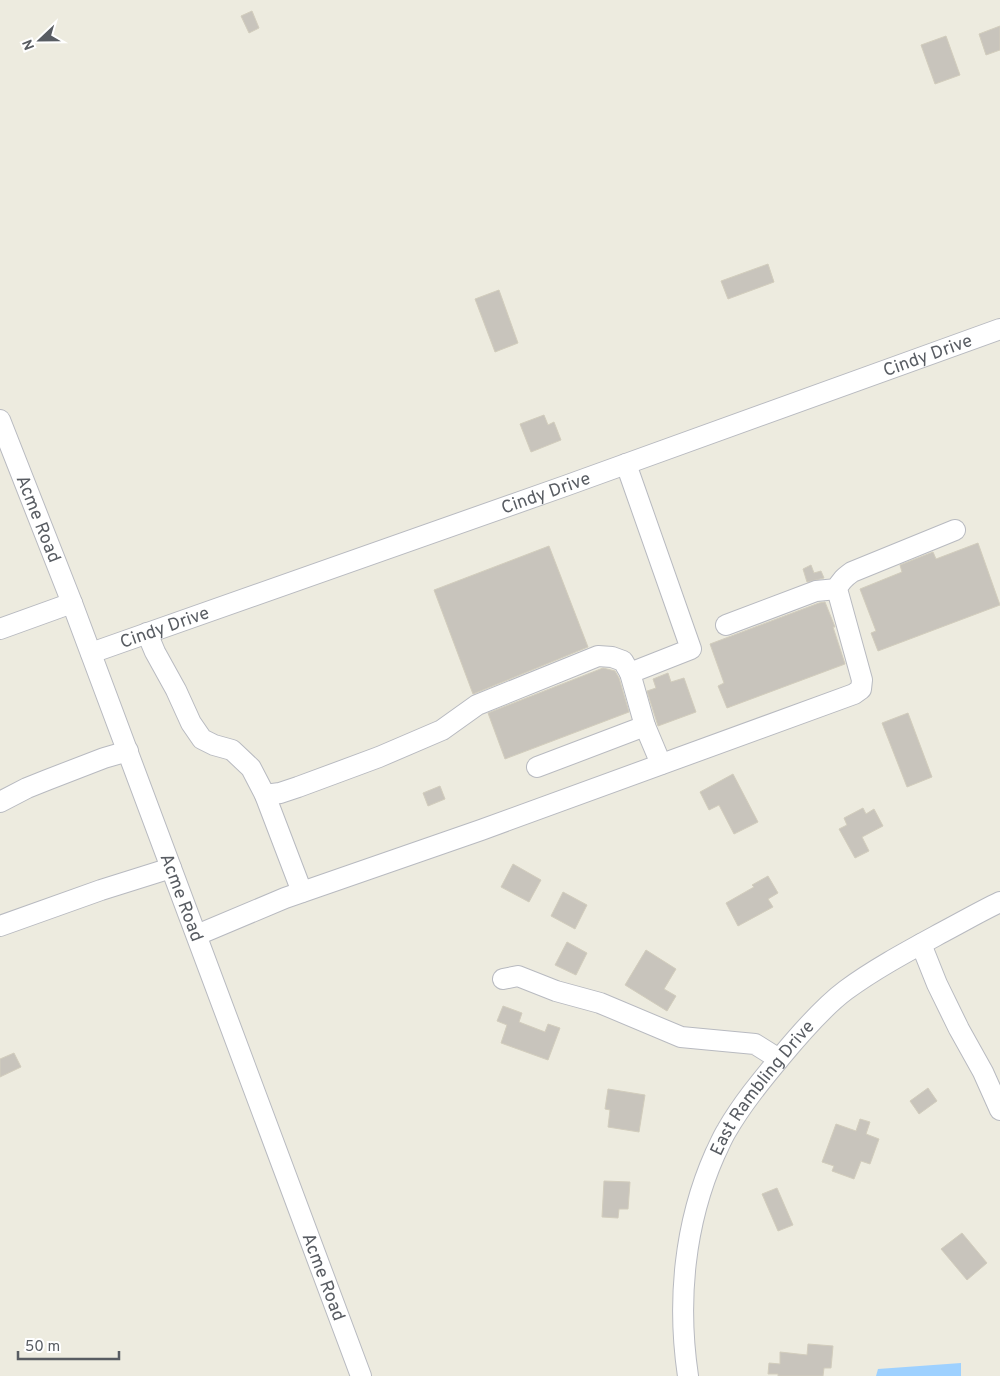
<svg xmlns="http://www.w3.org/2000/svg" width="1000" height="1376" font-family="Overpass,sans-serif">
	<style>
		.water { fill: #9ed1ff }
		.building { fill: #c8c4bc; stroke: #d2cdbd }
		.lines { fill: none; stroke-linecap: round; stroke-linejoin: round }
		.minor-casing { stroke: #b8bac0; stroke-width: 22 }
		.minor { stroke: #fff; stroke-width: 20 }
		.labels { text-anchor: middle; stroke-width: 4; stroke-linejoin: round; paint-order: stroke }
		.street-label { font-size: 18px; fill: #585c62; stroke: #fff }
	</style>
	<rect width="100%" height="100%" fill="#edebdf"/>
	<!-- water -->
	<polygon class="water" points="961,1363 961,1376 876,1376 878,1369"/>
	<!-- building -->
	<g class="building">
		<polygon points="252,11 259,28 249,33 241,16"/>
		<polygon points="1000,26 1000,50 986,55 979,34"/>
		<polygon points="946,36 960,75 935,84 921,45"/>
		<polygon points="768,264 774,282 728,299 721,281"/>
		<polygon points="499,290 518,343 495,352 475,299"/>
		<polygon points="544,415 548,425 554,422 561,440 531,452 520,424"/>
		<polygon points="978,543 1000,605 878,651 871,633 876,631 860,589 902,572 900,565 933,552 936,559"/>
		<polygon points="549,546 588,647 473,694 434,590"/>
		<polygon points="811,565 814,573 821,571 824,578 807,582 803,569"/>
		<polygon points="825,602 835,627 833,627 845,664 727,708 718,686 724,683 710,644 819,603"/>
		<polygon points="603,668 615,671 619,678 629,712 505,759 488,713"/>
		<polygon points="668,673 671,682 684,678 696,712 658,726 647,691 656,688 653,679"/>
		<polygon points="908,713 932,777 907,787 882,723"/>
		<polygon points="733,774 758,822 734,834 719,805 709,810 700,792"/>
		<polygon points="440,786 445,799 428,806 423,793"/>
		<polygon points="863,808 866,814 874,809 883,826 862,837 869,851 855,858 839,829 847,825 844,818"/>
		<polygon points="513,864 541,880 529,902 501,887"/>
		<polygon points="768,876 778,893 768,899 773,907 738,926 726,903 754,887 752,885"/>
		<polygon points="563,892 587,905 575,929 551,916"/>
		<polygon points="567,942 587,953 576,975 555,965"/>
		<polygon points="646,950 676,969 664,989 676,996 667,1011 625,985"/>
		<polygon points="503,1006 522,1013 519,1022 545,1032 548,1024 560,1028 548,1060 501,1043 507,1025 497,1021"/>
		<polygon points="14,1053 21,1067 0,1077 0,1059"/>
		<polygon points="928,1088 937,1101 919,1114 910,1101"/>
		<polygon points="608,1089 645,1095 639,1132 608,1127 610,1110 605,1109"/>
		<polygon points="860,1119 870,1122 866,1134 879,1139 870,1164 861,1161 854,1179 832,1171 834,1166 822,1162 836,1124 856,1131"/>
		<polygon points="604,1181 630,1182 628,1209 619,1209 618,1218 602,1217"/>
		<polygon points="777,1188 793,1225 778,1231 762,1194"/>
		<polygon points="962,1233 987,1263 967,1280 941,1249"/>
		<polygon points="808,1344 833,1346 831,1368 824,1368 823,1376 778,1376 778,1374 768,1374 769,1363 780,1364 780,1352 807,1355"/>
	</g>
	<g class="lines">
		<!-- minor casing -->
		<g class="minor-casing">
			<g id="minor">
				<path id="s1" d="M0,420L72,603L361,1376"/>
				<polyline points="726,625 816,591 837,589"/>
				<polyline points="0,629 72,603"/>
				<polyline points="147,633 155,652 176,690 191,723 202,739 214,745 232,750 251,768 265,795 302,892"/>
				<path id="s2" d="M91,653L565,486L1000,329"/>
				<polyline points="645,726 661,764"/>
				<polyline points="537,767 645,726 630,673 691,649 626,464"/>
				<polyline points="265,795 280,793 298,787 379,757 442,730 477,705 598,656 612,657 623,661 630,673"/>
				<polyline points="0,802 27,788 47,780 104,758 128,751"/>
				<polyline points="0,926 101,890 171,868"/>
				<path d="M197,935L285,898L481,830L854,694L861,689L862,680L837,589C840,581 845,577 852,572L955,530"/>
				<polyline points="921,944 937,984 959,1029 983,1072 1000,1110"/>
				<polyline points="503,979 518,976 556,991 600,1003 681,1037 755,1044 779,1059"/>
				<path id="s3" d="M688,1376C677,1302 684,1224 715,1154C719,1146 722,1138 727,1130C742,1104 761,1081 780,1058C799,1035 823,1007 846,990C876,968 910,950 943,932C962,922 981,911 1000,902"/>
			</g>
		</g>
		<!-- minor -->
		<use href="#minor" class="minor"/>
	</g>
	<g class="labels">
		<!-- street labels -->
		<g class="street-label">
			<text dy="6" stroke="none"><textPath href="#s2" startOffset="888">Cindy Drive</textPath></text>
			<text dy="6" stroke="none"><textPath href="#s2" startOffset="482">Cindy Drive</textPath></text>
			<text dy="6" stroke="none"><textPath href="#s1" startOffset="106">Acme Road</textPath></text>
			<text dy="6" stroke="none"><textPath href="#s2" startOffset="78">Cindy Drive</textPath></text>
			<text dy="6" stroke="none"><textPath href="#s1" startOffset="511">Acme Road</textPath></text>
			<text dy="6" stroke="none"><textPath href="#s3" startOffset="308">East Rambling Drive</textPath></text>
			<text dy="6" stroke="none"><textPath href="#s1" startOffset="916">Acme Road</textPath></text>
		</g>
	</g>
	<!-- north arrow -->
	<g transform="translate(40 40) rotate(248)" stroke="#ffffff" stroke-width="4" paint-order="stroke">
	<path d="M0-4L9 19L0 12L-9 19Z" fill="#585c62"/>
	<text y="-8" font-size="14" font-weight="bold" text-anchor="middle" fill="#585c62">N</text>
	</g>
	<!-- scale -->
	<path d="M18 1351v8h101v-8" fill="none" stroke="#585c62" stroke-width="2.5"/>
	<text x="25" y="1351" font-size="15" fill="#585c62" stroke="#ffffff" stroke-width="4" paint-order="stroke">50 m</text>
</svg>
